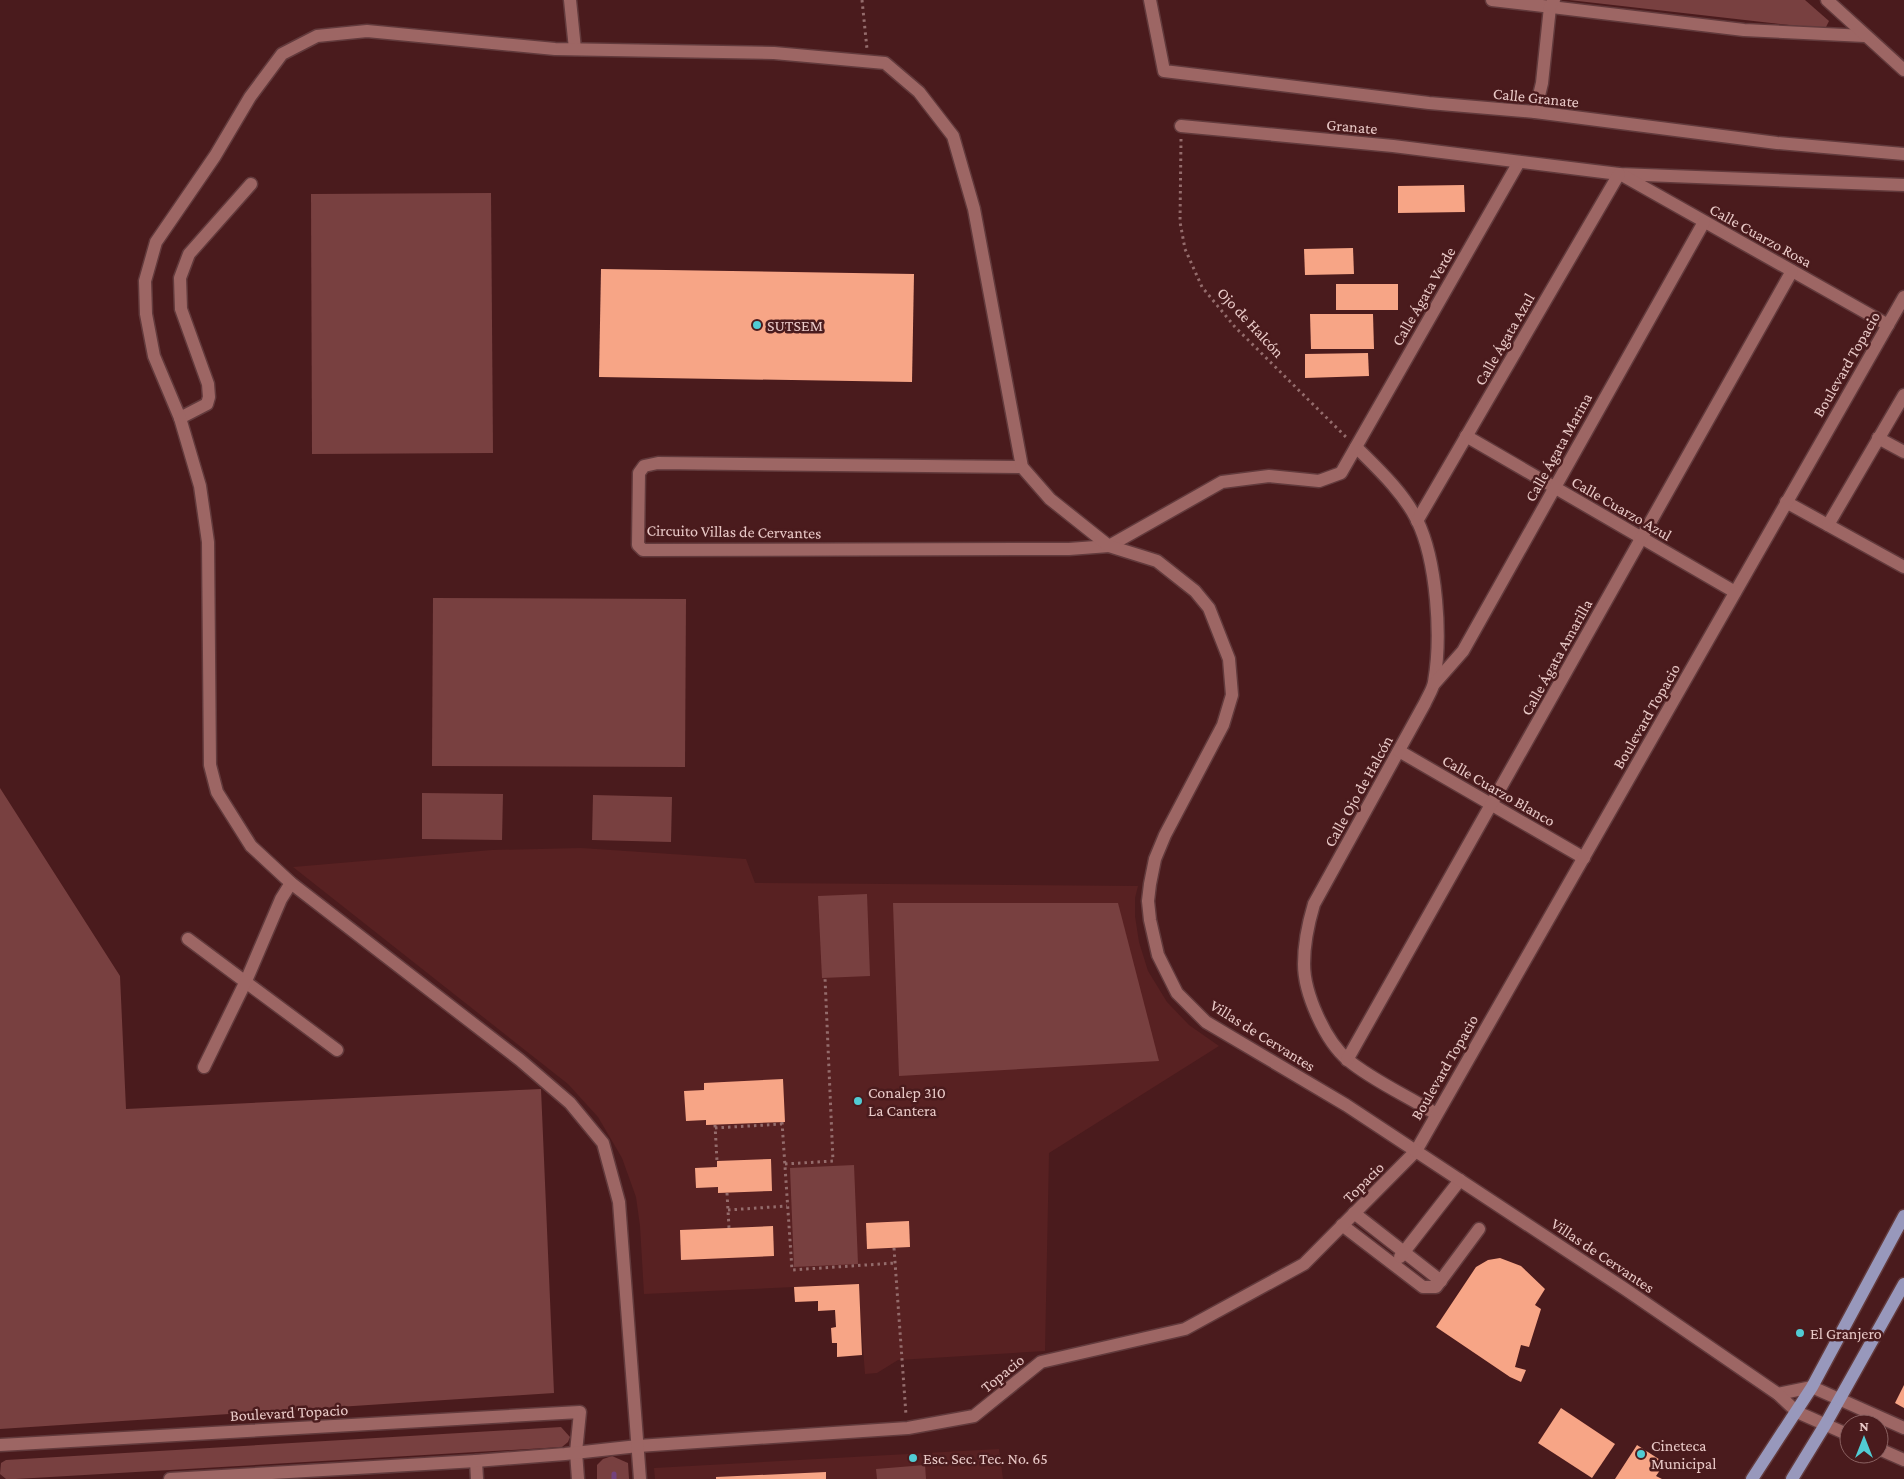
<svg xmlns="http://www.w3.org/2000/svg" width="1904" height="1479" font-family="'Crimson Pro',serif">
	<style>
		.built { fill: #582122 }
		.green { fill: #784040 }
		.lines { fill: none; stroke-linecap: round; stroke-linejoin: round }
		.stream { stroke: #73427c; stroke-width: 5 }
		.building { fill: #f7a586 }
		.minor-casing { stroke: #623a3c; stroke-width: 15 }
		.major-casing { stroke: #623a3c; stroke-width: 15 }
		.path { stroke: #946c6c; stroke-width: 3; stroke-dasharray: 2.5 4; stroke-linecap: butt }
		.minor { stroke: #9d6664; stroke-width: 12 }
		.major { stroke: #9898bc; stroke-width: 12 }
		.poi-dot { fill: #51ccd4; stroke: #4a1b1d; stroke-width: 2 }
		.labels { text-anchor: middle; stroke-width: 5; stroke-linejoin: round; paint-order: stroke }
		.street-label { font-size: 16px; fill: #e9c9c7; stroke: #4a1b1d }
		.poi-label { font-size: 16px; fill: #e9c9c7; stroke: #4a1b1d; text-anchor: start }
	</style>
	<rect width="100%" height="100%" fill="#4a1b1d"/>
	<!-- built -->
	<g class="built">
		<polygon points="581,848 746,859 755,883 1138,886 1135,898 1135,916 1139,942 1148,971 1167,1002 1189,1025 1219,1046 1049,1153 1045,1351 898,1360 877,1373 865,1374 858,1284 644,1294 640,1226 636,1197 622,1158 598,1117 568,1084 293,867 492,850"/>
		<polygon points="999,1449 1003,1479 655,1479 654,1468"/>
	</g>
	<!-- green -->
	<g class="green">
		<polygon points="1569,0 1805,0 1829,21 1825,29"/>
		<polygon points="491,193 493,453 312,454 311,194"/>
		<polygon points="433,598 686,599 685,767 432,766"/>
		<polygon points="0,788 120,976 126,1109 541,1089 554,1393 0,1429"/>
		<polygon points="422,793 503,794 502,840 422,839"/>
		<polygon points="593,795 672,797 671,842 592,840"/>
		<polygon points="867,894 870,976 822,978 818,896"/>
		<polygon points="893,903 1118,903 1159,1061 899,1076"/>
		<polygon points="854,1165 858,1264 794,1267 790,1168"/>
		<polygon points="561,1427 570,1437 568,1442 562,1447 16,1479 6,1479 0,1474 1,1463 6,1460"/>
		<polygon points="612,1456 628,1463 629,1479 597,1479 597,1465 603,1459"/>
		<polygon points="925,1465 926,1479 877,1479 876,1469"/>
	</g>
	<g class="lines">
		<!-- stream -->
		<polyline class="stream" points="614,1474 614,1479"/>
	</g>
	<!-- building -->
	<g class="building">
		<polygon points="1464,185 1465,212 1398,213 1398,186"/>
		<polygon points="1353,248 1354,274 1305,275 1304,249"/>
		<polygon points="601,269 914,274 912,382 599,377"/>
		<rect x="1336" y="284" width="62" height="26"/>
		<polygon points="1310,314 1373,314 1374,349 1311,349"/>
		<polygon points="1368,353 1369,376 1305,378 1305,354"/>
		<polygon points="783,1079 785,1122 706,1125 706,1120 686,1121 684,1091 704,1090 704,1083"/>
		<polygon points="771,1159 772,1191 718,1193 718,1187 696,1188 695,1168 717,1167 717,1161"/>
		<polygon points="909,1221 910,1247 867,1249 866,1223"/>
		<polygon points="773,1226 774,1256 681,1260 680,1230"/>
		<polygon points="1500,1258 1521,1266 1545,1289 1535,1305 1541,1309 1529,1347 1521,1345 1515,1367 1526,1370 1521,1382 1510,1377 1436,1327 1476,1267 1488,1260"/>
		<polygon points="859,1284 862,1355 837,1357 837,1343 832,1343 831,1328 836,1327 835,1310 818,1311 818,1301 795,1302 794,1287"/>
		<polygon points="1904,1385 1904,1408 1895,1403"/>
		<polygon points="1561,1408 1615,1444 1592,1478 1538,1443"/>
		<polygon points="1637,1445 1665,1463 1656,1476 1662,1479 1615,1479"/>
		<polygon points="826,1472 826,1479 716,1479 716,1477"/>
	</g>
	<g class="lines">
		<!-- minor casing -->
		<g class="minor-casing">
			<g id="minor">
				<polyline points="570,0 575,49"/>
				<polyline points="1150,0 1164,71 1429,103 1535,112 1777,143 1904,154"/>
				<polyline points="1492,0 1744,30 1865,36"/>
				<polyline points="1827,0 1904,70"/>
				<polyline points="1535,112 1542,83 1550,7 1554,0"/>
				<polyline points="1181,126 1393,146 1619,174 1904,185"/>
				<polyline points="1622,175 1888,325"/>
				<polyline points="180,418 207,404 209,397 208,384 181,309 180,278 189,254 251,184"/>
				<polyline points="1466,436 1735,592"/>
				<polyline points="1878,438 1904,452"/>
				<path d="M1356,447C1378,469 1403,492 1417,520C1437,561 1442,637 1434,682C1433,689 1428,696 1425,703L1314,904C1308,924 1304,943 1304,964C1304,993 1325,1041 1348,1060C1373,1081 1408,1096 1436,1114"/>
				<polyline points="1022,467 658,463 644,466 639,473 638,545 643,550 1069,549 1109,546 1222,482 1269,476 1319,481 1341,473 1519,162"/>
				<polyline points="1786,502 1904,567"/>
				<polyline points="1417,521 1619,174"/>
				<polyline points="1828,525 1904,395"/>
				<polyline points="1434,684 1463,651 1704,222"/>
				<polyline points="1399,751 1584,858"/>
				<polyline points="188,939 337,1050"/>
				<polyline points="1347,1060 1792,271"/>
				<polyline points="204,1067 246,981 281,899 291,883"/>
				<polyline points="1354,1213 1441,1281"/>
				<polyline points="1342,1225 1423,1287 1436,1287 1479,1229"/>
				<polyline points="1400,1257 1460,1180"/>
				<polyline points="1778,1394 1812,1387 1904,1428"/>
				<polyline points="0,1445 580,1412 576,1452 578,1479"/>
				<polyline points="1879,1449 1904,1460"/>
				<polyline points="476,1461 477,1479"/>
				<polyline points="170,1479 476,1461 565,1454 638,1446 908,1428 974,1416 1041,1362 1185,1329 1304,1264 1416,1151 1904,297"/>
				<polyline points="640,1479 619,1202 603,1143 570,1103 520,1060 291,883 251,846 217,792 210,765 208,542 200,486 180,418 154,356 146,314 145,281 156,242 215,156 250,97 282,54 317,36 367,31 555,49 774,53 885,63 919,92 953,136 974,209 1022,467 1050,499 1109,546 1157,561 1195,591 1209,608 1229,659 1232,695 1223,725 1165,835 1155,859 1150,884 1148,901 1150,920 1158,955 1177,993 1206,1022 1346,1105 1625,1289 1778,1394 1797,1412 1849,1435"/>
			</g>
		</g>
		<!-- major casing -->
		<g class="major-casing">
			<g id="major">
				<polyline points="1752,1479 1812,1387 1904,1216"/>
				<polyline points="1792,1479 1825,1425 1904,1284"/>
			</g>
		</g>
		<!-- path -->
		<g class="path">
			<polyline points="862,0 867,49"/>
			<polyline points="1181,139 1180,222 1185,249 1202,287 1235,327 1347,438"/>
			<polyline points="782,1122 792,1270 895,1263"/>
			<polyline points="715,1125 717,1161"/>
			<polyline points="715,1128 782,1124"/>
			<polyline points="785,1164 833,1161 825,978"/>
			<polyline points="727,1193 729,1228"/>
			<polyline points="728,1210 787,1206"/>
			<polyline points="894,1248 906,1415"/>
		</g>
		<!-- minor -->
		<use href="#minor" class="minor"/>
		<!-- major -->
		<use href="#major" class="major"/>
	</g>
	<!-- markers -->
	<g class="poi-dot">
		<circle cx="757" cy="325" r="5"/>
		<circle cx="858" cy="1101" r="5"/>
		<circle cx="1800" cy="1333" r="5"/>
		<circle cx="1641" cy="1454" r="5"/>
		<circle cx="913" cy="1458" r="5"/>
	</g>
	<g class="labels">
		<!-- street labels -->
		<g class="street-label">
			<text transform="translate(1536 97) rotate(6)" y="6">Calle Granate</text>
			<text transform="translate(1352 126) rotate(5)" y="6">Granate</text>
			<text transform="translate(1761 235) rotate(29)" y="6">Calle Cuarzo Rosa</text>
			<text transform="translate(1423 296) rotate(-60)" y="6">Calle Ágata Verde</text>
			<text transform="translate(1251 322) rotate(47)" y="6">Ojo de Halcón</text>
			<text transform="translate(1504 339) rotate(-60)" y="6">Calle Ágata Azul</text>
			<text transform="translate(1846 364) rotate(-60)" y="6">Boulevard Topacio</text>
			<text transform="translate(1558 447) rotate(-61)" y="6">Calle Ágata Marina</text>
			<text transform="translate(1622 508) rotate(30)" y="6">Calle Cuarzo Azul</text>
			<text transform="translate(734 531) rotate(1)" y="6">Circuito Villas de Cervantes</text>
			<text transform="translate(1556 657) rotate(-61)" y="6">Calle Ágata Amarilla</text>
			<text transform="translate(1646 716) rotate(-60)" y="6">Boulevard Topacio</text>
			<text transform="translate(1499 790) rotate(30)" y="6">Calle Cuarzo Blanco</text>
			<text transform="translate(1358 791) rotate(-61)" y="6">Calle Ojo de Halcón</text>
			<text transform="translate(1263 1035) rotate(32)" y="6">Villas de Cervantes</text>
			<text transform="translate(1444 1067) rotate(-60)" y="6">Boulevard Topacio</text>
			<text transform="translate(1363 1182) rotate(-45)" y="6">Topacio</text>
			<text transform="translate(1603 1255) rotate(34)" y="6">Villas de Cervantes</text>
			<text transform="translate(1002 1373) rotate(-39)" y="6">Topacio</text>
			<text transform="translate(289 1412) rotate(-3)" y="6">Boulevard Topacio</text>
		</g>
		<!-- poi labels -->
		<g class="poi-label">
			<text x="767" y="331">SUTSEM</text>
			<text x="868" y="1098">Conalep 310<tspan x="868" dy="18">La Cantera</tspan></text>
			<text x="1810" y="1339">El Granjero</text>
			<text x="1651" y="1451">Cineteca<tspan x="1651" dy="18">Municipal</tspan></text>
			<text x="923" y="1464">Esc. Sec. Tec. No. 65</text>
		</g>
	</g>
	<!-- north arrow -->
	<g transform="translate(1864 1439)"><circle r="24" fill="#4a1b1d" stroke="#8a6161"/>
	<path d="M0-4L9 19L0 12L-9 19Z" fill="#51ccd4"/>
	<text y="-8" font-size="14" font-weight="bold" text-anchor="middle" fill="#e9c9c7">N</text>
	</g>
</svg>
